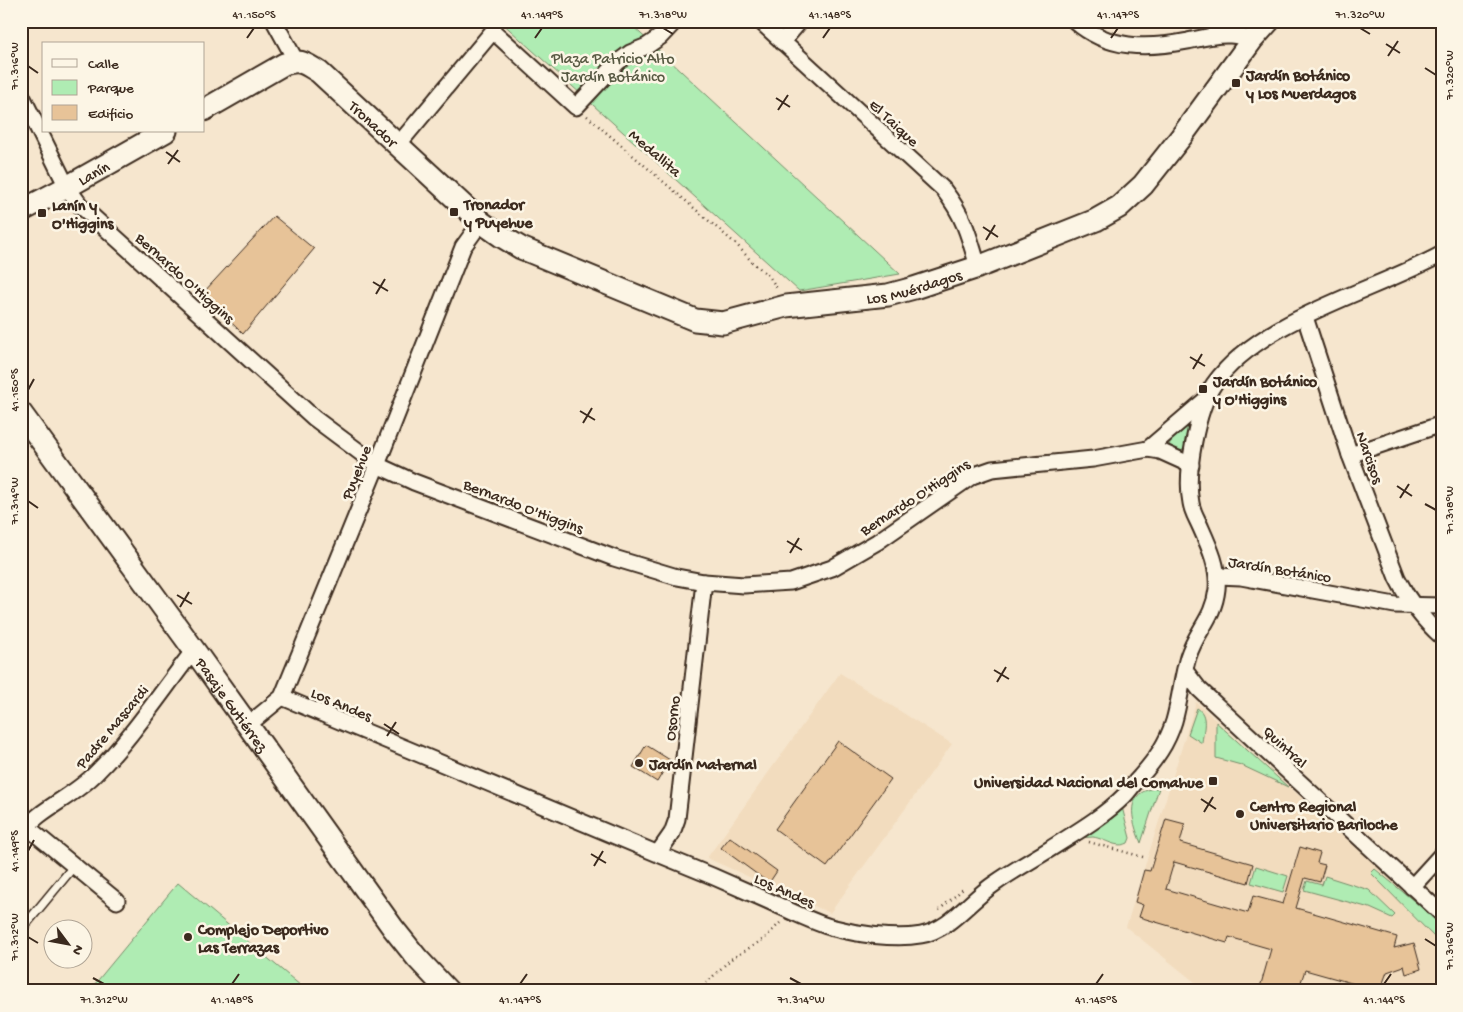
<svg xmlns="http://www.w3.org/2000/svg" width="1463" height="1012" font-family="'Gochi Hand',sans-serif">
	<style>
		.built { fill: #f2dcbe }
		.green { fill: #afecb3; stroke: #758b68 }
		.building { fill: #e7c398; stroke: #3b2a1e }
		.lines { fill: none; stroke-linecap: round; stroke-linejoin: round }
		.lane-casing { stroke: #3b2a1e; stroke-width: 11 }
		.street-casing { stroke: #3b2a1e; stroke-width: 19 }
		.secondary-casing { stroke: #3b2a1e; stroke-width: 25 }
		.path { stroke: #3b2a1e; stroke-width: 2.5; stroke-dasharray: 1 4; stroke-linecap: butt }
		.lane { stroke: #fcf5e5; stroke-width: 8 }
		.street { stroke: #fcf5e5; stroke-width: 15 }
		.secondary { stroke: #fcf5e5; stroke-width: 21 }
		.ticks { fill: none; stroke: #3b2a1e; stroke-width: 2 }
		.poi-dot { fill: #3b2a1e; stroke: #fcf5e5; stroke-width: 2 }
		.labels { text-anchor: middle; stroke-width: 5; stroke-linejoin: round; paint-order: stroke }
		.park-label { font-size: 16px; fill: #585a43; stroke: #fcf5e5 }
		.poi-label { font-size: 16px; font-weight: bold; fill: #3b2a1e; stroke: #fcf5e5; text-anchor: start }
		.street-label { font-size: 16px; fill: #3b2a1e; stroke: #fcf5e5 }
		.neatline { fill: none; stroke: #3b2a1e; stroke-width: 2 }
		.ticks-label { font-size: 12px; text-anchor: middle; fill: #3b2a1e }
	</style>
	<rect width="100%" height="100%" fill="#f6e6ce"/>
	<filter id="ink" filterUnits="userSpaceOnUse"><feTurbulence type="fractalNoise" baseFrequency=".02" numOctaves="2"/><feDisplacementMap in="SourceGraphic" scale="10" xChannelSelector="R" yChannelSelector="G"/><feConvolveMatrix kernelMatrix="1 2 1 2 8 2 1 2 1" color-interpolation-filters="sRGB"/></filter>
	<g filter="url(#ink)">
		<!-- built -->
		<g class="built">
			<polygon points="840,673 952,744 830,913 707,858"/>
			<polygon points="1196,702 1442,926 1442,991 1206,991 1126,927"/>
		</g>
		<!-- green -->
		<g class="green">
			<polygon points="500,21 627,21 900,274 799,291"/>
			<polygon points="1192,421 1188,447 1179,452 1168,448 1170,443 1182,422"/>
			<path d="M1197,708C1209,715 1203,731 1202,743L1188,734Z"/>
			<polygon points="1216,722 1288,787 1241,765 1216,758"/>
			<path d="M1159,788L1141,843C1131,819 1123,790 1159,788Z"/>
			<path d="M1122,807L1130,838L1128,843C1116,849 1106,839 1093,837C1088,837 1082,838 1077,838Z"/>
			<polygon points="1256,866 1288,876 1283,892 1251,883"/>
			<polygon points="1375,869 1442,924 1442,945 1371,873"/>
			<polygon points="1325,876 1369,890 1395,915 1392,918 1370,908 1304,890 1307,881 1322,885"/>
			<polygon points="178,883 307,991 89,991"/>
		</g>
		<!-- building -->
		<g class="building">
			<polygon points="274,216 314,249 243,334 202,294"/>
			<polygon points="838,741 891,779 827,867 775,829"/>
			<polygon points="646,745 670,760 657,782 633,767"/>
			<polygon points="1166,819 1185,824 1180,843 1253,864 1248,883 1174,862 1166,889 1248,913 1253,896 1283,904 1300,847 1320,853 1317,863 1325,865 1320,882 1305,878 1296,908 1397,937 1394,948 1414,943 1421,969 1406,974 1404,966 1387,972 1380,991 1305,970 1298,991 1259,991 1271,949 1229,937 1227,943 1139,917 1143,905 1135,902 1144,870 1150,871"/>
			<polygon points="730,837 777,871 769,883 721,848"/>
		</g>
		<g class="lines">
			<!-- lane casing -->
			<g class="lane-casing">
				<polyline id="lane" points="21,930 74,866"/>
			</g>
			<!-- street casing -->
			<g class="street-casing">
				<g id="street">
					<polyline points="274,21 296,61"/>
					<path d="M760,21L943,189C964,216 969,235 978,267"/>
					<path d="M1075,21C1108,50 1147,49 1188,41C1201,38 1216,34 1230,35C1237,35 1245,38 1252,40"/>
					<polyline points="782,42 800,21"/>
					<polyline points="21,94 67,187 80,205 314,418 377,465 414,482 614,558 677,577 704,582 744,585 791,582 832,568 877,542 972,476 992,469 1093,459 1148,449 1160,451 1191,465"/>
					<polyline points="397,146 493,31 576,107 618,62 630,53 647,46 660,37 675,21"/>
					<path d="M1305,317L1350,455L1397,578C1408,600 1424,621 1442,637"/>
					<polyline points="1148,449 1204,401"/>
					<polyline points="1350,455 1442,424"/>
					<polyline points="1218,576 1241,577 1395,605 1442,606"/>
					<polyline points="1186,672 1199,689 1442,914"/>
					<path d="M282,697C409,750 536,802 663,856C696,869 729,883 762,898C785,908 807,920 830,927C856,934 894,940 921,935C950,930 970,900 994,884C1012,871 1031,861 1050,849C1075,833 1103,817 1124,796C1130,790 1134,783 1140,777C1155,760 1167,744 1174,721C1180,700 1182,677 1188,657C1196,631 1214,618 1217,589C1219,567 1209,546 1200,526C1197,519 1192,511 1191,503C1185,473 1197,409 1214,384C1261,318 1373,292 1442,254"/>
					<polyline points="248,725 282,697 377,465 463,247 481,222"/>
					<polyline points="26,826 117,901"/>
					<path d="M21,832C43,807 73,797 96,773C133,736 162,691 194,650"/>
					<polyline points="658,853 672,833 677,819 704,582"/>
					<polyline points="1412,887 1442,854"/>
				</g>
			</g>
			<!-- secondary casing -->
			<g class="secondary-casing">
				<g id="secondary">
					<path id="s1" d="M204,110L284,64C301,59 304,63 319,72L481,222L501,236L521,248L695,320L723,323L786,306L888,295L914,288L978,267L1096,220L1119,207L1143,185L1181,137L1252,40L1269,21"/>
					<path id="s2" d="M21,211L67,187L166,131"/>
					<path id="s3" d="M21,413L194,650L393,928L417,958L448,991"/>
				</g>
			</g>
			<!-- path -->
			<g class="path">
				<polyline points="587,116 737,245 752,262 769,276 778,290"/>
				<polyline points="1089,842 1143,857"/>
				<polyline points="939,910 963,889"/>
				<polyline points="700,991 707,982 731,959 764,939 780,923"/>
			</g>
			<!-- lane -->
			<use href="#lane" class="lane"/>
			<!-- street -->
			<use href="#street" class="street"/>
			<!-- secondary -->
			<use href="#secondary" class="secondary"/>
		</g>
	</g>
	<!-- ticks -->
	<path class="ticks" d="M663,28L673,34M1360,28L1370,34M247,38L254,28M535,38L542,28M823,38L830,28M1111,38L1118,28M1386,44L1400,53M1388,56L1398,41M28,66L38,73M1425,68L1436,75M776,98L790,107M778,110L788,95M166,152L180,162M168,164L178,150M983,227L998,237M986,240L995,225M373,282L388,291M376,294L385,279M1190,357L1205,366M1193,369L1202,354M28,390L34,379M580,411L595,420M583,423L592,408M1397,486L1412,496M1400,498L1409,484M28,501L38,508M1425,504L1436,510M787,541L802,550M790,553L799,538M177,595L192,604M180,607L189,592M994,670L1009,679M997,682L1006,667M384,724L399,734M387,736L396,722M1201,799L1216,809M1204,812L1213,797M28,851L34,840M591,854L606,863M594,866L603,851M28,937L38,943M1425,939L1436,946M93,978L104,984M790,978L801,984M232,984L239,974M520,984L527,974M1096,984L1103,974M1384,984L1391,974"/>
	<!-- markers -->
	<g class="poi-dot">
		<rect x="1231" y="78" width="10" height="10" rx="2.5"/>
		<rect x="449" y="207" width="10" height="10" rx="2.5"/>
		<rect x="37" y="208" width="10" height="10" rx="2.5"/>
		<rect x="1198" y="384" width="10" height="10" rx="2.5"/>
		<circle cx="639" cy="763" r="5"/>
		<rect x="1208" y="776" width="10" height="10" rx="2.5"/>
		<circle cx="1240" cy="814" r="5"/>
		<circle cx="188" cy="937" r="5"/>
	</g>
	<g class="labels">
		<!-- park labels -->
		<g class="park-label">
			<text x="613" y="63">Plaza Patricio Alto<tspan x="613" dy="18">Jardín Botánico</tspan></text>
		</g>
		<!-- poi labels -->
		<g class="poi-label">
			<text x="1246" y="80">Jardín Botánico<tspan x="1246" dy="18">y Los Muerdagos</tspan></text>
			<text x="464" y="209">Tronador<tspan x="464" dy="18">y Puyehue</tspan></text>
			<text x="52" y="210">Lanín y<tspan x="52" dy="18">O'Higgins</tspan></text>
			<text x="1213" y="386">Jardín Botánico<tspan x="1213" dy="18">y O'Higgins</tspan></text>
			<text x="649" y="769">Jardín Maternal</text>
			<text x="1203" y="787" text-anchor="end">Universidad Nacional del Comahue</text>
			<text x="1250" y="811">Centro Regional<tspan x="1250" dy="18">Universitario Bariloche</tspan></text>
			<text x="198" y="934">Complejo Deportivo<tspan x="198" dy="18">Las Terrazas</tspan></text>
		</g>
		<!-- street labels -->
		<g class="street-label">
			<text transform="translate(895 122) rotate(43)" y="6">El Taique</text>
			<text dy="6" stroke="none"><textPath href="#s1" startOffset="205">Tronador</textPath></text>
			<text transform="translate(656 152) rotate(41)" y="6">Medallita</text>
			<text dy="6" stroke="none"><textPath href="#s2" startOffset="82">Lanín</textPath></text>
			<text transform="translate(186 277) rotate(42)" y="6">Bernardo O'Higgins</text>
			<text dy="6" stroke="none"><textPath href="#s1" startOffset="810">Los Muérdagos</textPath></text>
			<text transform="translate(1371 457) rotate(70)" y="6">Narcisos</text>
			<text transform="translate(355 472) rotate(-68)" y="6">Puyehue</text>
			<text transform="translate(914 496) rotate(-33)" y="6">Bernardo O'Higgins</text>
			<text transform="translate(524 505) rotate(21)" y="6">Bernardo O'Higgins</text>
			<text transform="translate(1280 568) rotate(9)" y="6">Jardín Botánico</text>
			<text transform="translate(342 703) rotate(23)" y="6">Los Andes</text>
			<text dy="6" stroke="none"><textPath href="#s3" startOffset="360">Pasaje Gutiérrez</textPath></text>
			<text transform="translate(671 718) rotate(-83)" y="6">Osorno</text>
			<text transform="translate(111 726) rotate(-50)" y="6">Padre Mascardi</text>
			<text transform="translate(1286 746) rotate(43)" y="6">Quintral</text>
			<text transform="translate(785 889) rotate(24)" y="6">Los Andes</text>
		</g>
	</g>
	<!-- margin -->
	<rect width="1463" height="1012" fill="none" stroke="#fcf5e5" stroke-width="55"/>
	<!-- legend -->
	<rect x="42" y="42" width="162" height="90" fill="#fcf5e5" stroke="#afa495"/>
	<rect x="52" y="59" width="25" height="8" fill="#fcf5e5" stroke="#afa495"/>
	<text x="88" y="68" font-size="15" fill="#3b2a1e">Calle</text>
	<rect x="52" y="80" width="25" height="15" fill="#afecb3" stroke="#afa495"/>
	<text x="88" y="92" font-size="15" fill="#3b2a1e">Parque</text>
	<rect x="52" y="105" width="25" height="15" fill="#e7c398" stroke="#afa495"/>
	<text x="88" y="118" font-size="15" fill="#3b2a1e">Edificio</text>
	<!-- north arrow -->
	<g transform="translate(68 944) rotate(122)"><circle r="24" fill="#fcf5e5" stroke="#afa495"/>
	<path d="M0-4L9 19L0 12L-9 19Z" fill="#3b2a1e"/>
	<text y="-8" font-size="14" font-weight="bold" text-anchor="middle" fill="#3b2a1e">N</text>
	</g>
	<rect x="28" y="28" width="1408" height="956" class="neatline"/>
	<g class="ticks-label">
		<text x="254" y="18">41.150°S</text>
		<text x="542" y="18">41.149°S</text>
		<text x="663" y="18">71.318°W</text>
		<text x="830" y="18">41.148°S</text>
		<text x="1118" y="18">41.147°S</text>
		<text x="1360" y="18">71.320°W</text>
		<text transform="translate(14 66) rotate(-90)" y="4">71.316°W</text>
		<text transform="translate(1449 75) rotate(-90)" y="4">71.320°W</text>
		<text transform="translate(14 390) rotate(-90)" y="4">41.150°S</text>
		<text transform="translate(14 501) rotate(-90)" y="4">71.314°W</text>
		<text transform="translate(1449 510) rotate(-90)" y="4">71.318°W</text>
		<text transform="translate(14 851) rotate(-90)" y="4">41.149°S</text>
		<text transform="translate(14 937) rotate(-90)" y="4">71.312°W</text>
		<text transform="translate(1449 946) rotate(-90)" y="4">71.316°W</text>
		<text x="104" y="1003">71.312°W</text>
		<text x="232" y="1003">41.148°S</text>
		<text x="520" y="1003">41.147°S</text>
		<text x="801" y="1003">71.314°W</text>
		<text x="1096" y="1003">41.145°S</text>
		<text x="1384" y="1003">41.144°S</text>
	</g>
</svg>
